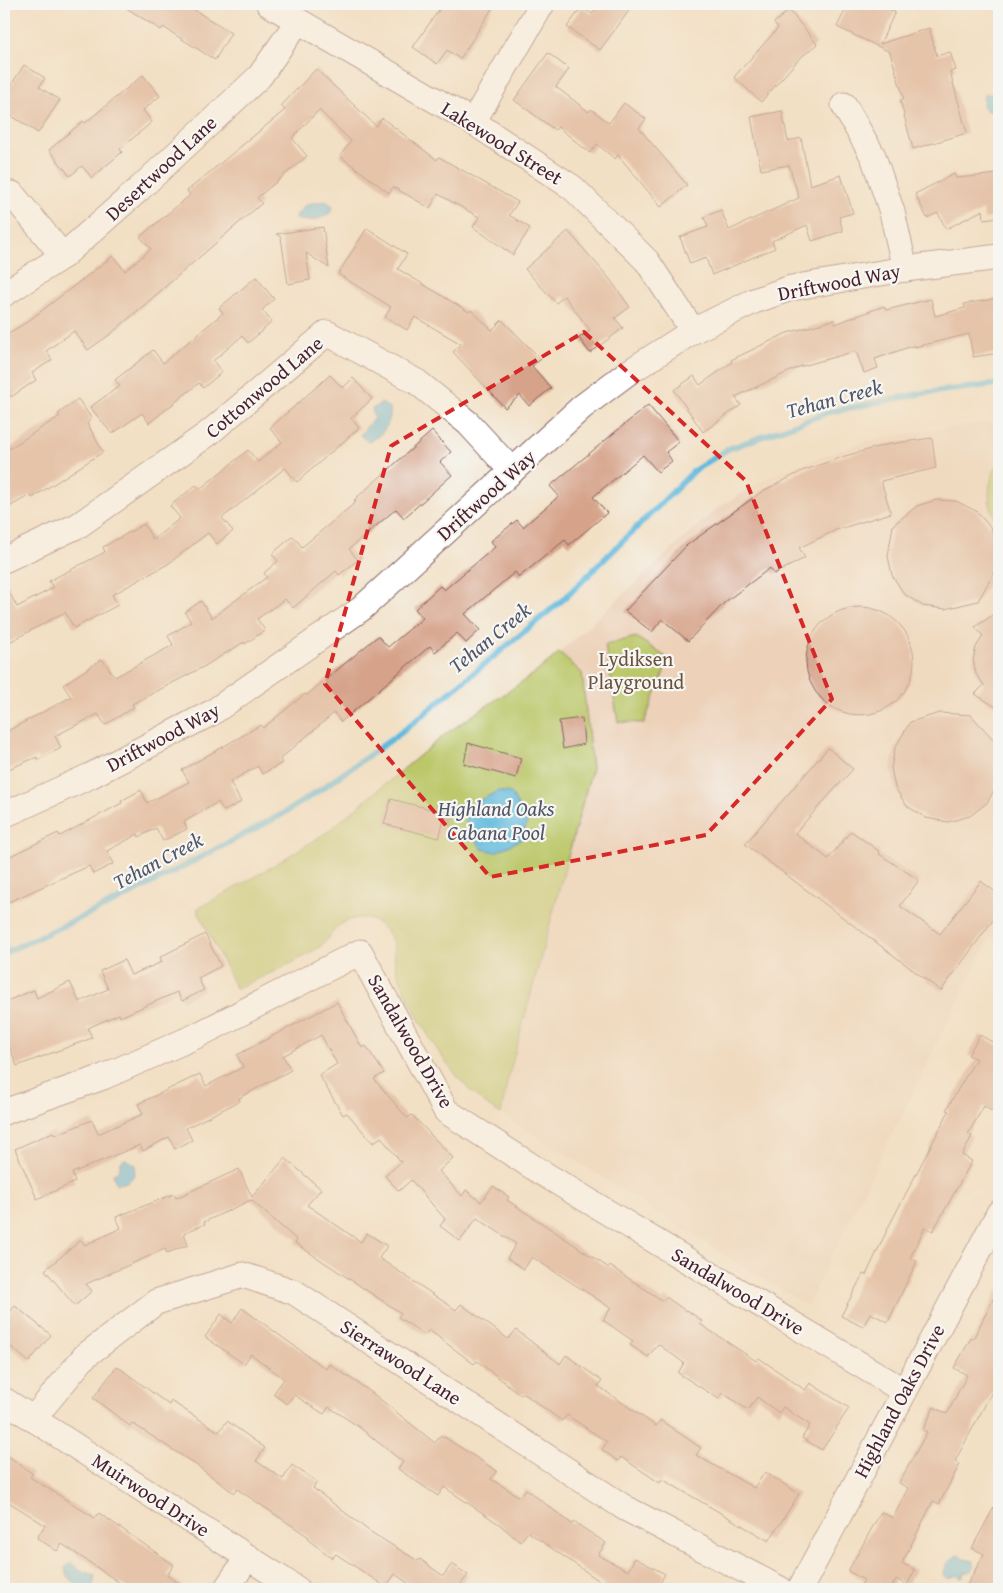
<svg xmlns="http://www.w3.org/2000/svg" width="1003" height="1593" font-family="'Gentium Book Plus',serif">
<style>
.built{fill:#edd2b9}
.green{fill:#bbc769;stroke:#82734a}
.water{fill:#60b9dd;stroke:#556c84}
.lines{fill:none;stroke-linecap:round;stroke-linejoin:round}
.stream{stroke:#60b9dd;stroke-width:6}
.building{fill:#d6a289}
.minor-casing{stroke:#856361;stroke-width:27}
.minor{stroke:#fff;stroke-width:25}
.marked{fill:none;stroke:#d62828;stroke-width:4;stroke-dasharray:10 6;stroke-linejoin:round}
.labels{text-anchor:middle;stroke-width:4.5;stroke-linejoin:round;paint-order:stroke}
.street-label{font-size:20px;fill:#4a1f2b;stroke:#f6f6f2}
.park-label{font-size:20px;fill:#6c513e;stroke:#f6f6f2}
.water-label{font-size:21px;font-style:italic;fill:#525569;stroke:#f6f6f2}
</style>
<rect width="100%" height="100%" fill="#f6f6f2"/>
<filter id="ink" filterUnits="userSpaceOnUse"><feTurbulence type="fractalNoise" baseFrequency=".02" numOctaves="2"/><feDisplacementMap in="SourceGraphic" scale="10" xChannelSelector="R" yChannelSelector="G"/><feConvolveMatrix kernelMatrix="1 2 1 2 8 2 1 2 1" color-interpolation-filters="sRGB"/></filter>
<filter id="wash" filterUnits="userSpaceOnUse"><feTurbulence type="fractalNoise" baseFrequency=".0096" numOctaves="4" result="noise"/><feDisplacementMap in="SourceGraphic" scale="20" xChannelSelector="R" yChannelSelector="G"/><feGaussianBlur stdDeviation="1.12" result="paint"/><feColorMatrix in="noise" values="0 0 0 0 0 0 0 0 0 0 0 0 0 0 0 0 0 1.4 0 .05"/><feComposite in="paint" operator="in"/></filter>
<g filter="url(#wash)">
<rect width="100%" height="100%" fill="#f2e0c5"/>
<polygon class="built" points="999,422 999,941 990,937 807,1306 501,1114 582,673 559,653 716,509 775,473 869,440 966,425"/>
<g class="green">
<path d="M999 463V523C985 506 987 480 999 463Z"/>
<polygon points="636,637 669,659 644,723 618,722 605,645"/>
<path d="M559 653 582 673 592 768 507 1082 501 1114C455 1090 415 1019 397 971 393 961 396 947 391 938 385 927 373 917 360 918 332 921 335 936 318 948 294 964 263 976 236 989L197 909 263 872 327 832 447 733 535 673Z"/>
</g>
<g class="water">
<polygon points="984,94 995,94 999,99 999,120 992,112 987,111 983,105"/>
<path d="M326 201 333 206 332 211C322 220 309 223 296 219L297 214 306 204Z"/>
<path d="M381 403 390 408C392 424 382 436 368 442L360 435 374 418 372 409Z"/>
<polygon points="498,791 511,793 527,822 522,839 496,852 482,849 465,821 471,805"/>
<path d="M125 1159 135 1164C137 1177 129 1184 116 1184L113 1174 118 1172 121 1162Z"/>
<path d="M959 1555 964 1559 974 1561V1567L971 1571 964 1573 963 1577 960 1578 958 1575 947 1579 944 1575C945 1565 949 1559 959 1555Z"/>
<path d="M71 1563 79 1570 95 1575 94 1583 90 1587C77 1589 67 1580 65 1567Z"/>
</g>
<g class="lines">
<polyline class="stream" points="4,953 119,900 281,815 320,790 402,732 565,598 695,470 728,449 829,412 924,393 999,384"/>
</g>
<g id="blocks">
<g class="building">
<polygon points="120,4 185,4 231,33 215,60 163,27 161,30"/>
<polygon points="443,4 495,4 460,59 447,50 437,64 413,47"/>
<polygon points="599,4 634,4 600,50 567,27 582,7 592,14"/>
<polygon points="848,4 878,4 895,12 880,44 929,28 937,56 950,52 956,70 950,72 967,133 913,149 900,100 904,99 890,52 837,27"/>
<polygon points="789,10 817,44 798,60 761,102 734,77 778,28 774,23"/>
<polygon points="548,53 569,69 556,87 589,112 591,109 609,123 624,103 646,119 639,128 687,185 661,207 618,155 615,159 597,144 590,153 558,127 555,130 514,100"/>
<polygon points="24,65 45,78 39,87 60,100 38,133 4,111 4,96"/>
<polygon points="316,69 376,126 382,118 437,160 439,157 518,202 509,215 530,228 513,255 473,227 479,217 438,194 430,208 393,187 389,193 340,156 351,141 319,110 292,138 307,156 257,198 262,203 112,333 88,350 74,331 46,351 52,360 32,373 36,380 11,397 4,385 4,336 27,322 113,256 125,271 151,249 140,237 190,195 187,191 285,110 281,106"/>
<polygon points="143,75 160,96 143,110 152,122 120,149 122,152 92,178 82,166 70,176 49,150 83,121 85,123"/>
<polygon points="782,111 788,141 801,138 810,185 841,175 853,213 839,217 843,231 812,241 807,225 772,241 775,248 712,275 706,258 690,264 680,237 708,227 704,217 721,210 729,230 799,198 789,165 761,170 751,117"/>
<polygon points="954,174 956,178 999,174 999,217 984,219 983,210 946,229 938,213 927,218 915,194"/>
<polygon points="323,227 329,268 306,253 310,280 288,284 281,237 276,234"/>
<polygon points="367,228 407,254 398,269 469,312 471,310 492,330 502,320 541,359 532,366 551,388 529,406 520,395 505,408 453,352 461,344 415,317 407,330 385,317 391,307 338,274"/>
<polygon points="568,231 609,278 630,307 615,318 623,328 590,353 579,338 590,330 564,296 556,303 525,269"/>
<polygon points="256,277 274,299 262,310 272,322 248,343 242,336 213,361 222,372 203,388 199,383 149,423 142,413 112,434 90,407 120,386 115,380 153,350 163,363 223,313 219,308"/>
<polygon points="999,298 999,353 973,357 969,334 915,347 915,345 875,359 878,368 864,373 856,351 799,367 735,397 741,405 703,432 674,390 694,376 700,385 732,362 731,360 787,333 834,320 835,324 884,306 886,310 931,299 935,316 965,308 964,304"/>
<polygon points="330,375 343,388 353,378 372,399 351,418 359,428 297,482 285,468 222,518 233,531 217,544 208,533 168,564 112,595 118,605 74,628 65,612 4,645 4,582 17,607 53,588 49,581 105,552 103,547 144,524 153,540 180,518 170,506 196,485 200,489 248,450 258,462 282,442 270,428"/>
<polygon points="78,399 92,419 87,423 103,452 32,498 30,495 4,510 4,452 60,416 58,414"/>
<polygon points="648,405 679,442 666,452 672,461 658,472 643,455 593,497 607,513 569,545 565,540 519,577 515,572 465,614 480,630 466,643 457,633 435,652 430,646 341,722 334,713 280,759 282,763 262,774 258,766 230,782 241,802 224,811 218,802 184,822 187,829 163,841 156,828 139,837 138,834 107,851 113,864 93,874 89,866 4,904 4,859 58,833 60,836 122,803 121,801 141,790 147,803 189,782 182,770 261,725 263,728 305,694 307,695 378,636 388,647 423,618 415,609 440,586 444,590 495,547 491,541 517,520 523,527 559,496 550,486"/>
<polygon points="432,431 451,452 440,462 452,475 404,518 396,509 349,549 358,560 339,575 336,571 293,608 285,599 257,619 265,630 245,644 244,642 205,666 132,704 134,707 105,725 98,714 55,736 61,748 38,760 37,757 4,771 4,733 71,697 63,685 102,659 115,677 173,645 168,636 191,622 185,612 201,601 212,618 267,577 264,573 278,561 272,554 293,536 302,547 356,502 354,500"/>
<polygon points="932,438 936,468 881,481 891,513 836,530 799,548 805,558 774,574 770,568 725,602 688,641 662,619 652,632 625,611 687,545 760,493 802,471 845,456 889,444"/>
<polygon points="936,500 956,501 976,511 991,528 997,549 995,571 978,601 945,609 923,606 904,594 892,575 888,556 893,525 917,506"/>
<circle cx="860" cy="661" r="54"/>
<polygon points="999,611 999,709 975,694 984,685 976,674 973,660 976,647 983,636 975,627"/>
<polygon points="940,713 971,715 994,740 999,758 998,783 987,803 970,816 948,822 926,818 907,806 895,788 891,768 895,748 910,722"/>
<polygon points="582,718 584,744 563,749 559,721"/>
<polygon points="468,743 521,758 516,778 464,764"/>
<polygon points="828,748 853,769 795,833 828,859 851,831 880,852 879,854 919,880 900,906 940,934 981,881 999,895 999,912 941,991 745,844"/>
<polygon points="391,799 446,813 439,838 384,824"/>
<polygon points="205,934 221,966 198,978 204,990 182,1001 177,992 120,1017 119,1014 88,1028 92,1038 17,1066 4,1033 4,1002 34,990 37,998 70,982 79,1002 108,989 100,971 124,960 131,975 162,962 160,957"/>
<polygon points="337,1002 362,1048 366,1046 384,1073 374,1079 407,1118 412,1115 453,1158 439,1171 462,1196 466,1190 481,1202 493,1186 509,1197 507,1200 609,1268 610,1266 663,1301 666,1297 686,1311 687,1310 702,1321 700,1324 756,1361 759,1358 805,1390 810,1383 849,1408 822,1450 802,1438 810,1425 783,1407 779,1413 757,1397 748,1410 723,1393 719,1399 678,1373 684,1363 658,1344 648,1357 630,1345 633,1341 603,1320 611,1308 532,1257 524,1269 507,1258 516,1244 477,1218 460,1241 440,1226 445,1219 411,1180 399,1191 385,1176 401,1162 381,1137 373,1143 347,1113 343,1115 319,1075 337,1064 321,1035 283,1056 291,1070 239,1098 240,1101 186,1128 192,1140 175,1149 169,1137 143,1151 140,1145 72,1173 75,1182 37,1199 15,1149 53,1132 55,1135 92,1120 98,1134 143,1114 138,1104 200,1074 206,1086 243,1067 237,1055"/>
<polygon points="980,1035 999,1046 999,1102 993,1112 984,1106 968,1134 972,1136 962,1155 972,1161 933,1231 925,1227 910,1258 917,1261 888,1322 870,1313 863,1327 841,1316 863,1274 866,1275 890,1224 949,1111 946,1110 976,1059 968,1055"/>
<polygon points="285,1158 321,1189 307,1205 361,1242 367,1233 387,1246 379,1258 456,1310 461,1304 508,1339 516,1330 560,1364 566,1355 602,1381 598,1386 656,1426 660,1420 701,1448 696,1455 754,1488 765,1472 799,1494 769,1541 662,1479 660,1483 621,1457 618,1461 602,1450 607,1442 567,1415 562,1421 523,1393 521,1395 477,1361 474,1364 429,1330 425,1335 398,1317 401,1313 295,1243 297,1240 251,1200 204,1222 205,1224 184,1233 188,1245 167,1253 165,1249 86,1284 92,1291 75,1306 45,1270 81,1240 85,1245 121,1228 116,1217 174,1194 176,1198 239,1169 252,1197"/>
<polygon points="999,1288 999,1379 955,1461 960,1464 939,1504 933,1501 902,1563 915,1570 907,1585 896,1579 891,1589 859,1589 864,1580 848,1571 881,1512 893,1518 908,1488 899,1483 927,1432 923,1430 934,1407 947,1414 967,1375 954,1368 971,1338 973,1339"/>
<polygon points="15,1306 51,1335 29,1362 4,1341 4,1319"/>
<polygon points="242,1308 326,1369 329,1364 371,1392 435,1443 441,1435 497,1471 491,1479 520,1497 526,1489 572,1524 574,1522 606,1543 598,1555 628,1571 635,1558 665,1574 657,1589 602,1589 604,1584 528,1532 520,1542 499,1524 444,1487 438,1496 398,1469 403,1462 359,1427 329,1407 324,1414 294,1395 287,1404 273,1394 284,1379 251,1354 244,1364 205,1337 221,1314 232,1323"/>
<polygon points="117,1366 169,1405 171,1401 219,1432 227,1421 265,1448 256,1461 283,1479 292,1465 317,1482 313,1488 369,1531 418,1561 420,1559 443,1576 452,1564 468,1575 458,1588 460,1589 416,1589 395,1574 386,1587 336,1554 332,1558 307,1539 309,1537 237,1489 234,1493 196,1465 132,1423 130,1426 93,1398"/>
<polygon points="4,1453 33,1474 30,1477 95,1518 99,1513 174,1565 167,1575 187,1589 129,1589 62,1544 57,1551 37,1538 45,1525 4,1499"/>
<polygon points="999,1498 999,1589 965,1589 984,1554 972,1548"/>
</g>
</g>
</g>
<g filter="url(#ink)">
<use href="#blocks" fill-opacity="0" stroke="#856361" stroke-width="1"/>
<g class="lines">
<defs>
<g id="minor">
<polyline points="269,4 473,122 573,188 647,261 693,331"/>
<polyline points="844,105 873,156 892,212 905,269"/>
<polyline points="473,122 542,4"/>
<polyline points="12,194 63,256"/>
<polyline points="4,294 63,256 137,191 260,76 298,21"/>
<polyline points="4,560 79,525 209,433 327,333 417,382 468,423 512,471"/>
<polyline points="4,815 90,776 213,712 361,609 582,407 626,374 693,331 754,301 791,288 905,269 999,257"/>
<polyline points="4,1112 103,1077 196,1036 360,952 446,1111 539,1171 904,1391"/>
<polyline points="4,1400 297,1589"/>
<polyline points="33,1419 85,1356 156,1302 243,1275 294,1292 625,1508 780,1589"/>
<polyline points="226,1589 248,1557"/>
<polyline points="800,1589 999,1213"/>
</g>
</defs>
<use href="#minor" class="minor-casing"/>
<use href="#minor" class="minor"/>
</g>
</g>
<path d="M0 0H1003V1593H0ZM584 332 746 481 832 699 706 835 490 877 325 684 391 446Z" fill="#f2e0c5" fill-opacity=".55" fill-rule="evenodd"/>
<path class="marked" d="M584 332 746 481 832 699 706 835 490 877 325 684 391 446Z"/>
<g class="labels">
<g class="street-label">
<text transform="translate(502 143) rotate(32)" y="7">Lakewood Street</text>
<text transform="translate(161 168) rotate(-43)" y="7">Desertwood Lane</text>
<text transform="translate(839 282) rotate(-11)" y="7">Driftwood Way</text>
<text transform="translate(264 387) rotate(-40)" y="7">Cottonwood Lane</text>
<text transform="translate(486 495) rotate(-42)" y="7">Driftwood Way</text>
<text transform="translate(163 737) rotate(-28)" y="7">Driftwood Way</text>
<text transform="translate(411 1041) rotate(60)" y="7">Sandalwood Drive</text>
<text transform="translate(738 1291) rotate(31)" y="7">Sandalwood Drive</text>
<text transform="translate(401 1362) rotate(33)" y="7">Sierrawood Lane</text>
<text transform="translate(899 1401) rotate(-62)" y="7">Highland Oaks Drive</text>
<text transform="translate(151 1495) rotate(33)" y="7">Muirwood Drive</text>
</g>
<g class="park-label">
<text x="636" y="666">Lydiksen<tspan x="636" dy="23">Playground</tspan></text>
</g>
<g class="water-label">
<text transform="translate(834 399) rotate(-15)" y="7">Tehan Creek</text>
<text transform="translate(490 638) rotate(-39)" y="7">Tehan Creek</text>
<text x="496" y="816">Highland Oaks<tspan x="496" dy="24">Cabana Pool</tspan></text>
<text transform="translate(158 861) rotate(-28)" y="7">Tehan Creek</text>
</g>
</g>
<rect width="1003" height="1593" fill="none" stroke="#f6f6f2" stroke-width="20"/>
</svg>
